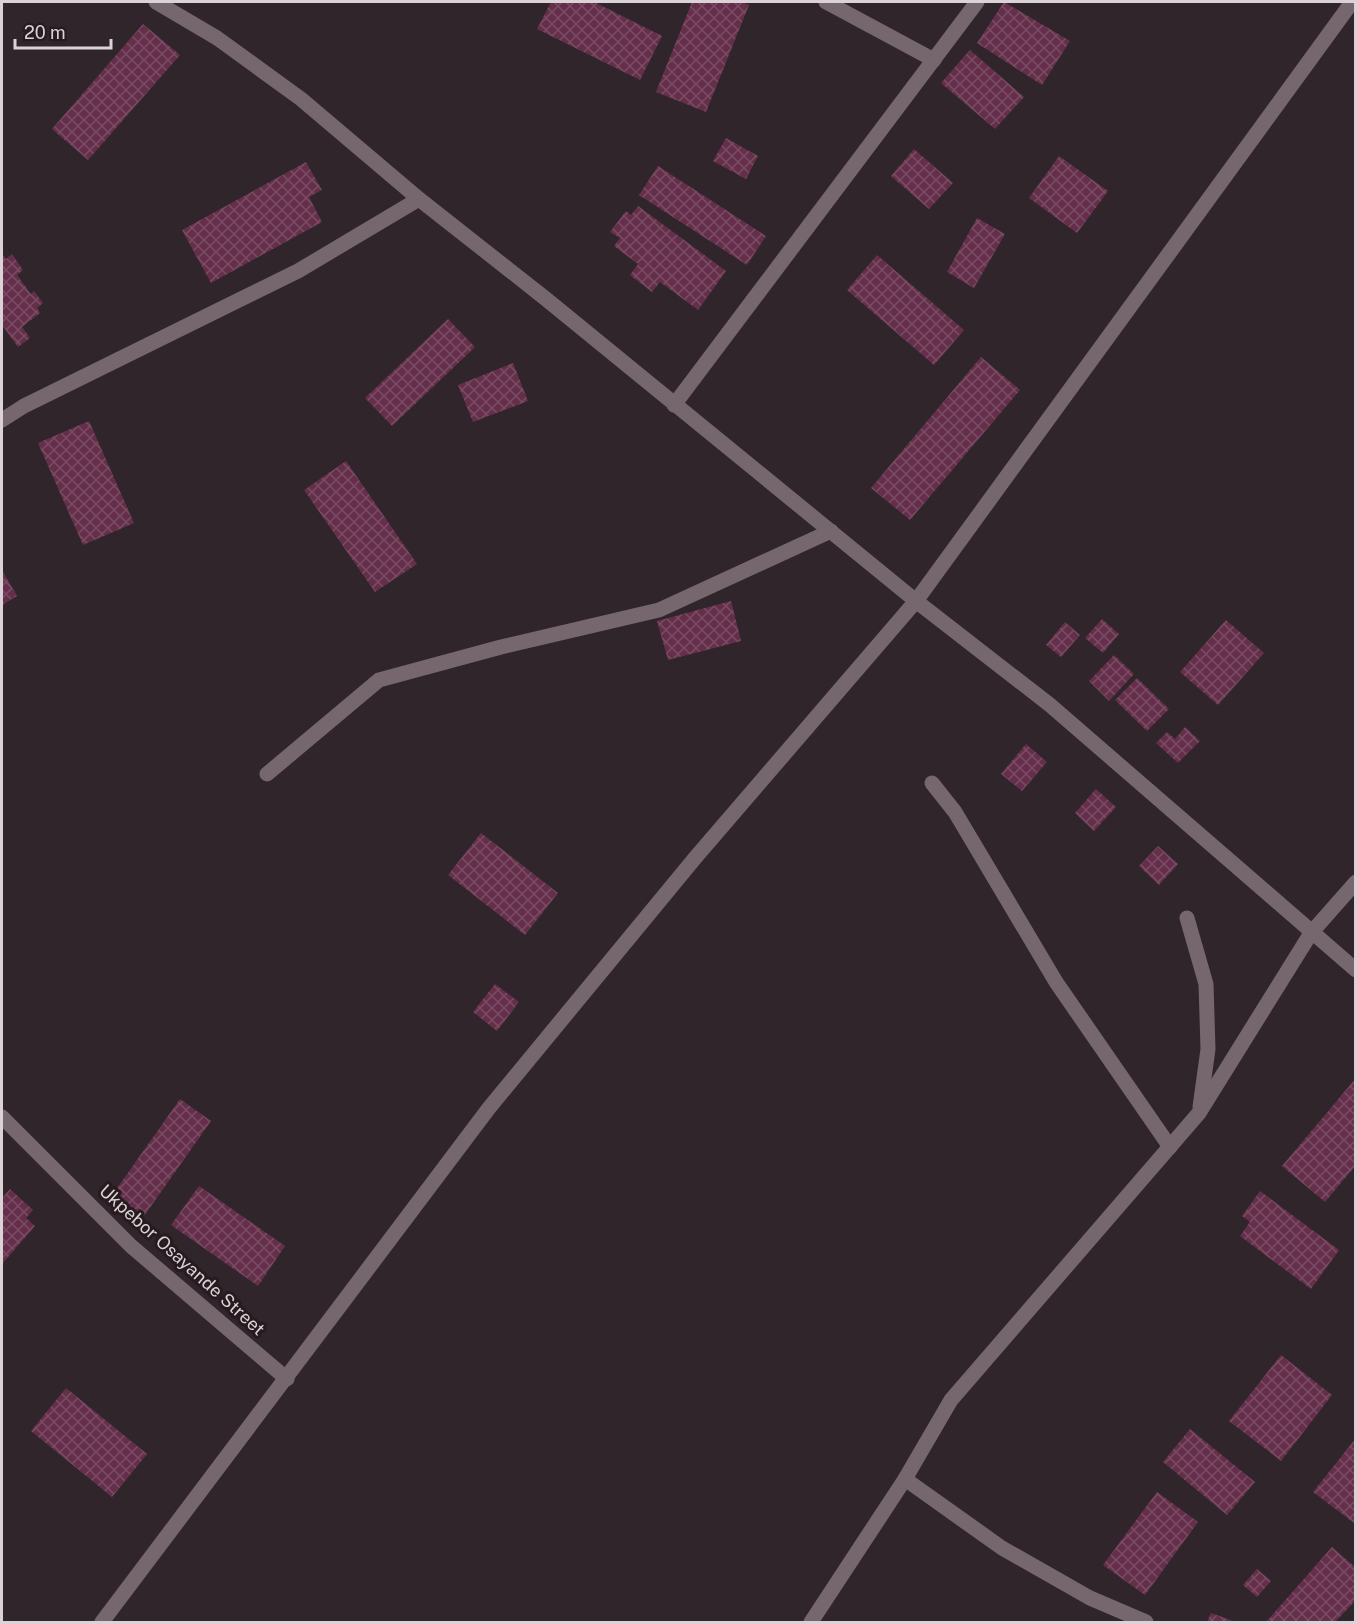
<svg xmlns="http://www.w3.org/2000/svg" width="1357" height="1624" font-family="'Public Sans',sans-serif">
<style>
.building{fill:url(#building-cross-hatch)}
.lines{fill:none;stroke-linecap:round;stroke-linejoin:round}
.minor{stroke:#75676d;stroke-width:15}
.labels{text-anchor:middle;stroke-width:6;stroke-linejoin:round;paint-order:stroke}
.street-label{font-size:18px;fill:#dad2d6;stroke:#271b20}
</style>
<defs>
<pattern id="building-cross-hatch" width="8" height="8" patternUnits="userSpaceOnUse" patternTransform="scale(1.5)"><rect width="8" height="8" fill="#652f4b"/><path d="M0 0l8 8M0 8l8-8" fill="none" stroke="#7a4c64"/></pattern>
</defs>
<rect width="100%" height="100%" fill="#30252a"/>
<g class="building">
<polygon points="551,2 594,2 662,36 640,80 537,29"/>
<polygon points="692,2 742,2 749,5 706,112 656,92"/>
<polygon points="1004,2 1070,41 1042,85 977,43"/>
<polygon points="143,24 180,55 88,160 52,129"/>
<polygon points="970,50 1024,97 995,129 941,83"/>
<polygon points="726,138 758,156 746,179 713,161"/>
<polygon points="914,149 953,183 929,209 891,176"/>
<polygon points="1059,156 1108,191 1077,233 1029,198"/>
<polygon points="306,162 322,190 309,197 322,222 211,283 182,230"/>
<polygon points="658,166 766,236 747,265 639,195"/>
<polygon points="638,206 726,271 698,310 660,282 652,292 630,275 638,264 614,246 620,238 610,232 626,211 631,215"/>
<polygon points="977,218 1005,234 974,288 947,272"/>
<polygon points="2,254 6,259 12,254 23,270 17,275 31,294 34,291 43,303 37,308 40,313 22,327 30,338 18,347 2,325"/>
<polygon points="877,255 964,330 934,365 847,290"/>
<polygon points="448,319 475,347 392,426 365,398"/>
<polygon points="981,357 1020,390 910,520 871,488"/>
<polygon points="513,363 528,401 473,422 458,385"/>
<polygon points="89,421 134,523 83,545 38,443"/>
<polygon points="346,461 417,564 375,592 304,490"/>
<polygon points="2,570 17,596 2,605"/>
<polygon points="731,601 741,641 668,660 657,621"/>
<polygon points="1102,619 1119,634 1103,653 1085,638"/>
<polygon points="1226,620 1264,653 1218,705 1180,672"/>
<polygon points="1065,622 1080,635 1061,657 1046,645"/>
<polygon points="1114,655 1134,674 1109,701 1089,681"/>
<polygon points="1137,678 1169,709 1147,731 1115,700"/>
<polygon points="1185,727 1200,741 1178,763 1156,743 1167,732 1175,739"/>
<polygon points="1026,744 1047,762 1022,791 1001,774"/>
<polygon points="1096,789 1116,807 1094,831 1075,813"/>
<polygon points="481,833 558,893 525,935 448,875"/>
<polygon points="1158,846 1178,864 1159,885 1139,866"/>
<polygon points="495,984 519,1002 497,1031 473,1012"/>
<polygon points="1356,1078 1356,1165 1325,1202 1282,1166"/>
<polygon points="180,1099 211,1121 144,1216 113,1194"/>
<polygon points="199,1186 285,1246 258,1286 171,1225"/>
<polygon points="10,1189 33,1210 26,1218 35,1226 2,1264 2,1196 3,1197"/>
<polygon points="1260,1191 1339,1250 1311,1289 1240,1236 1250,1222 1242,1216"/>
<polygon points="1281,1355 1332,1395 1281,1461 1229,1421"/>
<polygon points="66,1388 147,1454 112,1497 31,1431"/>
<polygon points="1190,1429 1255,1482 1227,1515 1163,1462"/>
<polygon points="1356,1438 1356,1521 1354,1523 1313,1492"/>
<polygon points="1157,1492 1198,1522 1145,1595 1103,1565"/>
<polygon points="1332,1547 1356,1568 1356,1600 1335,1622 1266,1622"/>
<polygon points="1257,1569 1271,1581 1257,1597 1243,1585"/>
<polygon points="1211,1613 1236,1622 1207,1622"/>
</g>
<g class="lines">
<g class="minor">
<polyline points="156,2 217,38 301,99 419,199 546,299 916,601 1050,705 1356,970"/>
<polyline points="826,2 934,60"/>
<polyline points="674,405 977,2"/>
<polyline points="2,420 24,406 298,271 419,199"/>
<polyline points="267,774 379,680 501,647 659,610 831,531"/>
<polyline points="932,783 955,812 1056,982 1170,1147"/>
<polyline points="1187,918 1206,984 1208,1049 1200,1107"/>
<polyline points="2,1117 131,1246 287,1379"/>
<polyline points="102,1622 489,1108 695,858 916,601 1352,2"/>
<polyline points="811,1622 905,1479"/>
<polyline points="1146,1622 1090,1598 1002,1548 905,1479 951,1400 1199,1113 1311,933 1356,882"/>
</g>
</g>
<g class="labels">
<g class="street-label">
<text transform="translate(182 1260) rotate(42)" y="6">Ukpebor Osayande Street</text>
</g>
</g>
<rect width="1357" height="1624" fill="none" stroke="#dad2d6" stroke-width="6"/>
<path d="M15 39v9h96v-9" fill="none" stroke="#dad2d6" stroke-width="3"/>
<text x="24" y="39" font-size="18" fill="#dad2d6" stroke="#271b20" stroke-width="4.5" paint-order="stroke">20 m</text>
</svg>
